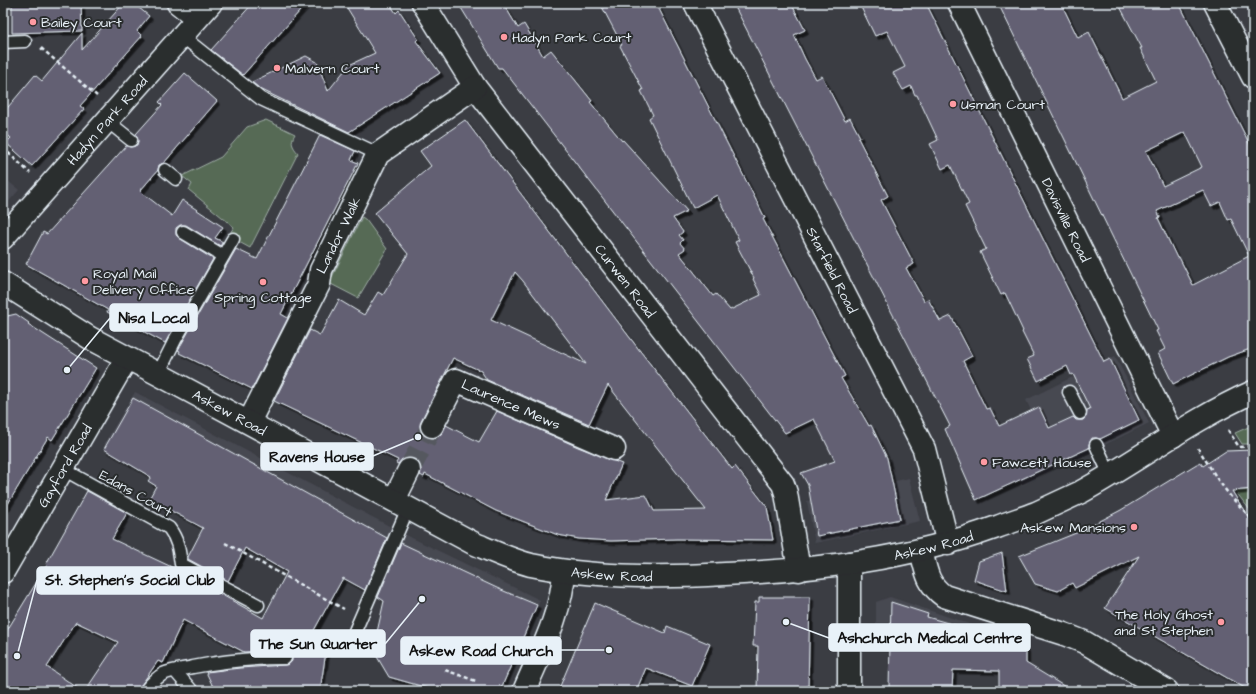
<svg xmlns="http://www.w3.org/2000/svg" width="1256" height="694" font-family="'Architects Daughter',sans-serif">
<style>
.built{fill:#474851}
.green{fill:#566a55;stroke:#9faea6}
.building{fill:#646173;stroke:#e8f1f8;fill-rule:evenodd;filter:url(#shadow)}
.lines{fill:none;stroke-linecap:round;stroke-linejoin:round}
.minor-tunnel{stroke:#55585e;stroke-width:22;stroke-dasharray:22 11;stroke-linecap:butt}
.service-casing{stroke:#e8f1f8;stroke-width:15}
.minor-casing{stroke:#e8f1f8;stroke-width:25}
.secondary-casing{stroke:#e8f1f8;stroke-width:25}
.path{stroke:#e8f1f8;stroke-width:2.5;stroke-dasharray:4 3;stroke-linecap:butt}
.service{stroke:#2a2d2e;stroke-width:12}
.minor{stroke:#2a2d2e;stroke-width:22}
.secondary{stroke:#2a2d2e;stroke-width:22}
.poi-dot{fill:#ff9aa2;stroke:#2a2d2e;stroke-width:1.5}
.labels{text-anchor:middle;stroke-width:4;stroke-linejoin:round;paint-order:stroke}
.poi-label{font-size:14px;fill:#e8f1f8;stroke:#2a2d2e;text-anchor:start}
.street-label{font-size:14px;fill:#e8f1f8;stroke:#2a2d2e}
.leader{fill:none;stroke:#e8f1f8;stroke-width:1.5}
.callout-dot{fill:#e8f1f8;stroke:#2a2d2e;stroke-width:1.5}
.callout{fill:#e8f1f8;stroke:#e8f1f8;stroke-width:1.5}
.callout-label{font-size:15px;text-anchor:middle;font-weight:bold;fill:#111}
</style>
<defs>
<filter id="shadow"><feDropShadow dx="3.5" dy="3.5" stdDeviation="0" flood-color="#0009"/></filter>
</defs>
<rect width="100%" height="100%" fill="#3b3d43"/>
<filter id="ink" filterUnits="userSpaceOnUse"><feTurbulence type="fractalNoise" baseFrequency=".025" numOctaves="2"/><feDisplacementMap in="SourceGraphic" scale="8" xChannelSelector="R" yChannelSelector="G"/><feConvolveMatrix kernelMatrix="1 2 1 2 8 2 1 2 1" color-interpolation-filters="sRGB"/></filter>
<g filter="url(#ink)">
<g class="built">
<polygon points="3,177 19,190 3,208"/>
<polygon points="1115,356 1149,423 1021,486 996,433 1034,417 1026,400"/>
<polygon points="135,392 412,538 540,600 525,640 465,614 366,577 360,587 104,444"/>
<polygon points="909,478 920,521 815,543 807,501"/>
<polygon points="890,597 975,626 975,647 876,643 876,602"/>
</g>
<g class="green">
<path d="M266 120 295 134C290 142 292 146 298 153L250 248 228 236 234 227 189 190 192 184 182 176 221 157 247 127Z"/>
<polygon points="362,217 366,220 387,249 358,298 329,283"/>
<polygon points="1253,425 1253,444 1242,444 1235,433"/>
<polygon points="1253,489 1253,514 1236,492"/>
</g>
<g class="building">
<polygon points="12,3 81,3 82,31 12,33"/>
<polygon points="124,3 133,3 149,16 137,31 142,36 80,106 84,109 32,166 6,143 11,138 3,131 3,113 35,75 42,81 82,33 82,50"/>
<polygon points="253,3 307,3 243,75 211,50"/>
<polygon points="344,3 389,3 396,13 399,10 418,39 416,41 440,73 349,132 260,89 252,82 306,56 317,62 328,91 349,65 375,53"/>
<polygon points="458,3 503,3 518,28 524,24 543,56 551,50 572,76 592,101 590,102 622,141 623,140 687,211 673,218 683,232 679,235 683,240 680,243 685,249 679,253 713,296 716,294 730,310 761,295 753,279 754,278 735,242 739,240 717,195 693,208 649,118 653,115 641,91 643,90 620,46 622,45 600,3 656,3 765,218 763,219 845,376 841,378 869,426 871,425 887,458 900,519 817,536 808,485 801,473 835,461 814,419 785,433 502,68 498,68"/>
<polygon points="733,3 791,3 805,30 794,35 805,59 816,79 822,76 845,121 850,118 860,137 858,138 888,196 881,200 914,264 906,268 924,301 928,299 940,321 951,316 972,356 963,361 986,409 990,408 999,426 1039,407 1049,428 1073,417 1076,420 1083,420 1086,417 1087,410 1090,409 1073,374 1071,375 1067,366 1038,381 1027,359 1034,356 1022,332 1023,331 1005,293 1001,295 980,252 986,249 965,206 969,204 950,165 942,169 930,144 938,140 917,95 915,95 911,86 903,90 893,73 905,67 887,31 875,36 859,3 926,3 1104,362 1110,359 1139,420 1100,439 1096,438 1092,438 1089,444 1089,448 976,500 945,429 950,426"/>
<path d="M998 3H1061L1078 38 1089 32 1122 98 1156 81 1140 48H1142L1118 3H1179L1253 151V348L1228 357 1173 384 1158 353 1165 349 1156 331 1158 330ZM1185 132 1202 167 1163 186 1146 151ZM1203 190 1211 206 1220 202 1228 220 1231 219 1249 256 1193 285 1179 257 1177 258 1158 218 1160 217 1157 211Z"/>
<polygon points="185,73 217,101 164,163 159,165 158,170 140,191 172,216 182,200 223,227 215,238 223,242 220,246 186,225 180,225 176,228 176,235 179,238 213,259 165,343 107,312 108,310 26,264 43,232 47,234 126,146 130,147 137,145 138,141 136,134 162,105 159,102"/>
<path d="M465 120 637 347 732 469 735 466 767 507 773 540 677 539 611 541 579 539 558 535 496 511 425 474 424 477 420 475 421 470 420 463 414 459 409 458 402 459 398 464 396 463 398 460 274 401 310 330 320 335 339 300 364 315 378 292 383 295 408 254 375 213 431 166 420 151ZM515 272 523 281 586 364 491 320ZM453 358 481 371 487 380 589 424 608 385 706 510 654 511 646 495 606 500 622 464 578 447 497 411 479 442 446 425 443 432 438 437 432 438 426 437 422 433 420 427 421 421Z"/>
<polygon points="320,135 355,151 351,160 358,163 281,314 288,318 252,389 179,353 180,351 178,350 236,249 257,259"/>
<polygon points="16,314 29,323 28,324 96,368 52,440 48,437 3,512 3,317"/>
<polygon points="133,398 387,538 365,590 343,578 307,643 327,645 320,691 215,691 206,672 240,668 285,665 289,664 292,661 292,655 289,652 285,650 244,652 183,620 163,663 158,661 137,691 85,691 118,642 76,622 47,667 82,691 3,691 3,637 47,565 46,564 87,491 127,513 112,539 176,569 263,618 287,572 245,548 228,581 188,559 188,557 203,528 149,499 156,486 148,481 151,477 104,449"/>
<polygon points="1253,450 1253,489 1232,491 1253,525 1253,691 1250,691 1105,608 1139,556 1075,588 1072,583 1058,591 1035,584 1019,556 1081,531 1121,510 1200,462 1203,466 1226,451"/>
<polygon points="401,543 499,589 537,605 500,691 438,691 389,677 373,650 384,601 378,597"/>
<polygon points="1002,553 1007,591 974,580 979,561"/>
<polygon points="759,597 810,597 808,691 757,691 758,646 753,646 755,602 759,602"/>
<polygon points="891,602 928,614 927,617 976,631 976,630 1001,639 1000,648 1026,649 1026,663 1072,691 999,691 999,671 953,670 952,691 916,691 917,688 889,687"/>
<polygon points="595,603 665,633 667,626 710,644 692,686 646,668 636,691 558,691"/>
</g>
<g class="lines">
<polyline class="minor-tunnel" points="409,470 432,426"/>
<defs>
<g id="service">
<polyline points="182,36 261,99 378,154"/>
<polyline points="3,42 25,41"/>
<polyline points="106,120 131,140"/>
<polyline points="165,170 176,179"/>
<polyline points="183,232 223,256"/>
<polyline points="158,374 175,340 233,239"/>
<polyline points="1069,392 1080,413"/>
<polyline points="1096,445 1110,475"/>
<path d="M63 469 169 528C178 540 179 550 181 564L258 605"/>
<polyline points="355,631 408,508"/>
<polyline points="175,671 192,691"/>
<path d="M145 691C150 685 156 678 163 674 172 670 184 669 193 667 224 661 254 658 285 658"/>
</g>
<g id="minor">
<polyline points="178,3 197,18"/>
<path id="s1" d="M423 3 475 87 783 484 786 493 799 570"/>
<path id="s2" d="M695 3 924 449 948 544"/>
<path id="s3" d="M959 3 1173 436"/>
<polyline points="1215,3 1253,77"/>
<path id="s4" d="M3 238 211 3"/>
<path id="s5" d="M249 422 319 284 321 270 378 154 475 87"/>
<path id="s6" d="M432 426 456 380 614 449"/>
<polyline points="394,500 409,470"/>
<path d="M921 550C926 570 927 584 944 596L1064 634 1084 642 1167 691"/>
<path id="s7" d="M3 572 127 358"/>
<path d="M524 691C540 653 562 613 564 571"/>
<polyline points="849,691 849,563"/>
</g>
<g id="secondary">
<path id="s8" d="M3 283 90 338 158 374 473 543C492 551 511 560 531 565 594 578 661 578 725 574 818 570 909 559 997 527 1010 522 1023 518 1036 513 1051 506 1066 499 1081 492 1139 460 1192 419 1253 392"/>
</g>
</defs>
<use href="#service" class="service-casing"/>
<use href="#minor" class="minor-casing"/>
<use href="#secondary" class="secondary-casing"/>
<g class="path">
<polyline points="41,48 97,96"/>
<polyline points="3,148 30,173"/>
<polyline points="1228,430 1239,447 1253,446"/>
<polyline points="1198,448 1218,480 1231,497 1253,520"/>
<polyline points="225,543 344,609"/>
<polyline points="445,670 476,681"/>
</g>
<use href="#service" class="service"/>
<use href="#minor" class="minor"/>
<use href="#secondary" class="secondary"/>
</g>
</g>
<g class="poi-dot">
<circle cx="33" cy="22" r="4"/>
<circle cx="504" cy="37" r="4"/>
<circle cx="277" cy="68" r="4"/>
<circle cx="953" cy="104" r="4"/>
<circle cx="85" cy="281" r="4"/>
<circle cx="263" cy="282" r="4"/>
<circle cx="984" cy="462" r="4"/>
<circle cx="1134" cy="527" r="4"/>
<circle cx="1221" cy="622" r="4"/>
</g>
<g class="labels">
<g class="poi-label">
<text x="41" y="27">Bailey Court</text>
<text x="512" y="42">Hadyn Park Court</text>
<text x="285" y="73">Malvern Court</text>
<text x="961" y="109">Usman Court</text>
<text x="93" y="278">Royal Mail<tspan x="93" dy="16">Delivery Office</tspan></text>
<text x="263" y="302" text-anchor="middle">Spring Cottage</text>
<text x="992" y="467">Fawcett House</text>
<text x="1126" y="532" text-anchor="end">Askew Mansions</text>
<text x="1213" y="619" text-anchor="end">The Holy Ghost<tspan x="1213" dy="16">and St Stephen</tspan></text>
</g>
<g class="street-label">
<text dy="5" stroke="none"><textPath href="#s4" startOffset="157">Hadyn Park Road</textPath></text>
<text dy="5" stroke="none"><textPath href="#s3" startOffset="242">Davisville Road</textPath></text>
<text dy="5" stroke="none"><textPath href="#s5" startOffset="208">Landor Walk</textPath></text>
<text dy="5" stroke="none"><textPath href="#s2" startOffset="300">Starfield Road</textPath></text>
<text dy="5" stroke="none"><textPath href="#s1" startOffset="344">Curwen Road</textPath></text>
<text dy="5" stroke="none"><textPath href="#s6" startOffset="112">Laurence Mews</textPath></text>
<text dy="5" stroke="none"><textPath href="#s8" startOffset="261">Askew Road</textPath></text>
<text dy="5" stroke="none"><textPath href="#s7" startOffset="123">Gayford Road</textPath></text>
<text transform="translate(136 493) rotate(29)" y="5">Edans Court</text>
<text dy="5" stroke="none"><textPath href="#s8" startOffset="1005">Askew Road</textPath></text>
<text dy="5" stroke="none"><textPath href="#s8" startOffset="681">Askew Road</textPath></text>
</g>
</g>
<path class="leader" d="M67 370L110 318M418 437L373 456M17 656L37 580M786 622L829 638M422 599L385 644M609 650L561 650"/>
<g class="callout-dot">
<circle cx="67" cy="370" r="4"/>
<circle cx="418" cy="437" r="4"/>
<circle cx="17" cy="656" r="4"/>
<circle cx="786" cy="622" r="4"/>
<circle cx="422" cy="599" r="4"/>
<circle cx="609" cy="650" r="4"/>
</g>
<g class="callout">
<rect x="110" y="304" width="87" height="27" rx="4"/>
<rect x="261" y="443" width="112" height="27" rx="4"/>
<rect x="37" y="567" width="186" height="27" rx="4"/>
<rect x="829" y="624" width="201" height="27" rx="4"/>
<rect x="251" y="630" width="134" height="27" rx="4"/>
<rect x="401" y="637" width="160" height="27" rx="4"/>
</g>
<g class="callout-label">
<text x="154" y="323">Nisa Local</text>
<text x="317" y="462">Ravens House</text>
<text x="130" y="585">St. Stephen's Social Club</text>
<text x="930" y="643">Ashchurch Medical Centre</text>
<text x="318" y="649">The Sun Quarter</text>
<text x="481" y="656">Askew Road Church</text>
</g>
<rect width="1256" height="694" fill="none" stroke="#2a2d2e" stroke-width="16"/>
<rect x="8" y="8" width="1240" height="678" fill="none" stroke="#e8f1f8" stroke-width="1.5" filter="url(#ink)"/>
</svg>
